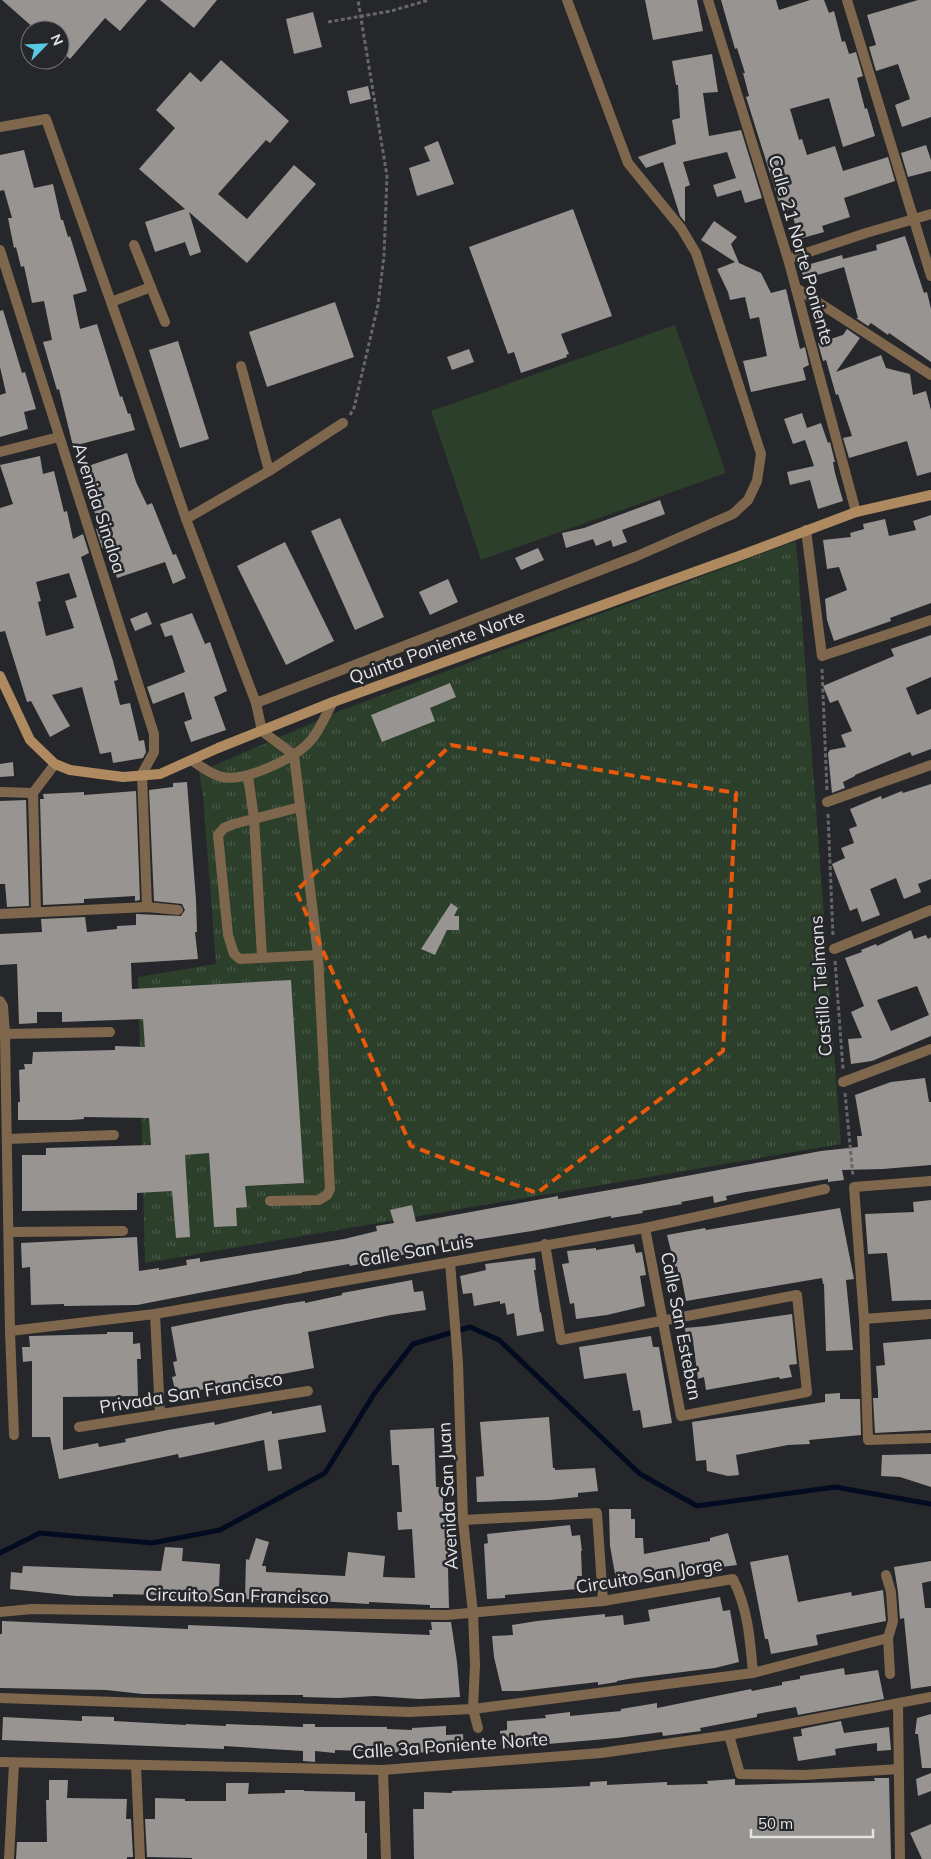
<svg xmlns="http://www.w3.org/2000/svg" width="931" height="1859" font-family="Mulish,sans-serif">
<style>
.grass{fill:url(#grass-tufts)}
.garden{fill:#2b3f2a}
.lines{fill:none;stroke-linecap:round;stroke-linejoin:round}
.stream{stroke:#030b20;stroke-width:5}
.building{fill:#979491;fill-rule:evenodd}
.path{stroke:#66676a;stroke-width:3;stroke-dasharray:4 2.5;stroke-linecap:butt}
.lane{stroke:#7e674d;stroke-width:10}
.street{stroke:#7e674d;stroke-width:10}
.secondary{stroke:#af8a60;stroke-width:10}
.marked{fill:none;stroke:#e8590c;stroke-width:4;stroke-dasharray:10 6;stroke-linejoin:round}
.labels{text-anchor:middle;stroke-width:5;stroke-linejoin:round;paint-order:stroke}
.street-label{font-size:18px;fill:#e3e4e6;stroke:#26272a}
</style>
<defs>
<pattern id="grass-tufts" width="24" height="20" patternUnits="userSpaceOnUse" patternTransform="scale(1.25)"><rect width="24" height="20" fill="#2b3f2a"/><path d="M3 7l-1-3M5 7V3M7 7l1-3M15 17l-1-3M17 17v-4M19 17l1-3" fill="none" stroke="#4a5b49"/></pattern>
</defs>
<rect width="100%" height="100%" fill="#26272a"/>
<polygon class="grass" points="796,541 841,1144 145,1263 138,977 216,964 203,796 199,772 342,710"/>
<polygon class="garden" points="675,325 726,473 481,560 431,411"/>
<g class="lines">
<polyline class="stream" points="0,1553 40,1533 152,1543 220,1530 325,1473 374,1394 413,1344 470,1327 499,1340 640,1474 697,1506 835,1487 931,1504"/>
</g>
<g class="building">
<polygon points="2,0 147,0 120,31 105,18 70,59 60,50 60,30 36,30"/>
<polygon points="160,0 217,0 194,28"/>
<polygon points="645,0 697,0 703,31 653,40"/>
<polygon points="721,0 776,0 779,10 810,0 824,0 829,13 834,11 842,42 845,41 849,54 856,52 863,76 857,78 865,109 867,108 875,136 843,147 829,98 790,109 799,140 802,139 807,155 835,146 843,171 888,157 895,181 844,198 850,217 822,226 824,232 799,239 791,209 782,212 746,97 749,96 743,73 745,73 737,48 735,49"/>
<polygon points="918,0 931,0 931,117 902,127 895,105 910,99 898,64 876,71 869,47 876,45 867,15"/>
<polygon points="313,12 322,47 294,54 286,19"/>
<polygon points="712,54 718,92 703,93 709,136 741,130 762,198 745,203 741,190 717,197 713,185 736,178 727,152 683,162 690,185 685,187 685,222 680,216 663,162 646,168 638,157 676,144 672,120 680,118 678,85 676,85 672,61"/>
<polygon points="221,60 289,121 270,143 266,140 218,194 247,219 294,165 316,184 247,263 189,212 201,252 190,256 185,242 155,252 145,222 185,209 139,169 175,128 156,110 190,72 201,82"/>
<polygon points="368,86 371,99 350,104 347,91"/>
<polygon points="438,141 454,184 417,196 409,168 430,161 424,147"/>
<polygon points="926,145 931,160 931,171 908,177 901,153"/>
<polygon points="24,150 34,188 53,184 61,220 63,220 68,237 70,236 87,291 73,295 80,329 97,324 120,397 122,396 128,414 130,413 135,430 73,446 59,389 57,390 43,342 52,340 44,301 32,303 24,266 21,267 16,247 14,248 8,218 12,218 4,190 0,191 0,155"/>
<polygon points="573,209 612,316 561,334 569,354 566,355 567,357 521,373 514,352 508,354 469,247"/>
<polygon points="714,221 737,237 731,244 739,263 761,273 771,293 786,289 800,349 805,347 809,365 803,368 806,380 751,392 743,361 767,356 759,317 750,319 745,297 730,300 728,292 717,269 735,262 701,240"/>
<polygon points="905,236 924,293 927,292 931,309 931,362 889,333 888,335 871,323 868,326 856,318 858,318 844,267 804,279 800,267 842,255 843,259 877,250 876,245"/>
<polygon points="335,302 354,357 267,387 249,332"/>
<polygon points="3,310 22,373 25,372 36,409 24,412 28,429 0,437 0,395 6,393 0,367 0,311"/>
<polygon points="847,329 860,338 836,372 881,355 886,368 910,374 913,395 926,391 931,410 931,472 917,476 907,441 849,458 843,438 852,436 838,394 836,395 826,360 823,361 818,343 843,335"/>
<polygon points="178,341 209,439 180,448 149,350"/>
<polygon points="469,349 474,362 452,370 447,357"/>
<polygon points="802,413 807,428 821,423 828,443 830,442 835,462 833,462 835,473 843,501 818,509 810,480 790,485 787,472 814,466 805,440 793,444 784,419"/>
<polygon points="127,453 136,482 147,505 152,503 173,555 176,554 186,578 173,584 165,562 117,578 106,546 102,548 96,529 100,527 87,492 90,491 82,468"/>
<path d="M40 456 43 474 54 471 64 512 67 511 73 539 83 534 89 553 81 557 113 661 118 680 114 681 120 705 130 703 139 741 144 740 146 752 143 758 113 763 111 752 100 754 82 687 52 695 70 726 50 737 31 701 27 702 5 631 0 632V508L13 504 0 465ZM69 573 77 597 65 601 74 628 46 636 38 602 41 601 36 582Z"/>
<polygon points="660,500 665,514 622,530 627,542 613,547 611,540 596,546 593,539 566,548 562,533 584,528"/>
<polygon points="931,515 931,603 890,618 891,621 834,641 827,620 825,599 847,590 839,567 827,569 823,540 851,537 850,533 864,529 863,524 885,519 889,536 916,530 913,521"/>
<polygon points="340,518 384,617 355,630 311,531"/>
<polygon points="285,542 334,641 286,665 237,566"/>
<polygon points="538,548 544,560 521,570 515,558"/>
<polygon points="448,579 458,602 430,615 419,592"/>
<polygon points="147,612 152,624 135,631 130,619"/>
<polygon points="192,613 205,644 210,642 227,691 214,697 226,730 191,742 184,722 192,719 184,692 153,704 147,687 185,672 172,635 165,637 160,624"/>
<polygon points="931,635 931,677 906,688 917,715 931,709 931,749 912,756 910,752 855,775 855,776 843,782 845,788 832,793 828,753 830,750 846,747 841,735 852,731 838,700 830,703 823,686 894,656 891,649"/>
<polygon points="450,683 456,697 430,708 435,721 382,742 371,715"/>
<polygon points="13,762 14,776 0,777 0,764"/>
<polygon points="187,782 196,900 197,932 195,932 198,959 131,963 132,989 291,980 304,1183 245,1186 247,1207 236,1208 237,1226 214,1227 209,1153 185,1155 190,1237 176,1238 172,1191 137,1193 137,1210 22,1211 22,1155 46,1155 46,1148 151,1145 149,1118 84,1117 84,1119 71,1120 18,1120 18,1102 20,1102 19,1070 25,1069 24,1064 32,1064 33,1052 115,1050 115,1046 145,1047 143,1019 62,1022 62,1012 37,1012 37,1023 19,1024 17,964 0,965 0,934 42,932 41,919 85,917 87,932 117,929 117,926 136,925 136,914 181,916 185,910 182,904 154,901 149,790 173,787 173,783"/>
<polygon points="931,784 931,879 918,884 921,892 904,899 896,878 870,889 880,915 862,922 857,908 850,911 832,864 845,858 841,848 854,843 849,829 857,826 850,809 881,796 882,799 902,791 903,793"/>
<polygon points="136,791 140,900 135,901 135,896 84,899 84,903 43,905 40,799 44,799 43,794 84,792 84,795"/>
<polygon points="26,800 29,906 7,907 5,884 0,884 0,801"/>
<polygon points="451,903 458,908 454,916 459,916 459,930 447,930 435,955 421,949"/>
<path d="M911 930 914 939 926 935 928 939 931 937V1036L872 1061 851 1064 848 1039 862 1038 851 1012 864 1006 845 958 862 952 861 950 876 944 877 946ZM917 986 929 1015 891 1031 877 1000Z"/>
<polygon points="925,1078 929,1102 931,1102 931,1165 883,1169 842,1170 844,1180 828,1182 828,1179 746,1192 726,1196 727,1200 714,1203 713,1196 681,1202 682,1204 642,1211 643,1213 611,1218 611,1216 532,1231 441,1245 394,1257 350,1266 349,1264 302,1272 302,1273 137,1305 64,1306 64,1304 31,1305 30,1267 22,1268 21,1243 137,1237 139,1271 159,1268 159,1270 187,1265 186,1260 200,1258 200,1262 344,1239 377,1231 376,1226 394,1223 390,1210 412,1205 416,1222 558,1196 558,1199 638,1185 821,1151 858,1147 857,1136 862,1136 855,1095 891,1082"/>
<polygon points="931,1200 931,1300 892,1301 887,1253 868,1254 865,1214 914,1212 913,1202"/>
<polygon points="840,1208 854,1279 846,1280 853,1350 826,1351 824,1284 823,1284 822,1278 686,1301 682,1280 680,1281 677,1266 675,1267 667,1235 705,1228 706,1230"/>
<polygon points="634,1244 636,1253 642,1252 646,1275 640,1276 645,1306 607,1315 576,1319 574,1303 570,1304 562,1264 569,1263 567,1251 596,1248 596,1250"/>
<polygon points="535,1258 536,1270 534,1270 540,1313 541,1312 544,1331 517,1336 514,1313 507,1315 505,1303 500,1304 500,1301 474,1306 472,1293 463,1294 460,1276 486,1270 485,1264"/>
<polygon points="412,1280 414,1292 423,1291 426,1310 391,1315 308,1332 314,1368 200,1390 181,1393 180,1389 175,1390 172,1377 176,1376 173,1362 177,1361 171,1327 285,1304 305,1301 305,1303 342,1295 342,1293"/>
<polygon points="792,1314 797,1364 789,1365 792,1377 780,1379 779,1377 706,1390 704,1377 698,1379 693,1341 687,1342 685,1328 707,1326"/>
<polygon points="107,1332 133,1332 133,1344 140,1343 141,1359 137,1359 138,1396 63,1397 63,1450 98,1443 99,1447 126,1442 125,1439 168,1430 214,1422 215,1425 272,1411 272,1414 321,1405 326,1432 278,1440 282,1469 268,1471 264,1440 179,1458 178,1454 59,1479 50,1437 32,1437 32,1361 23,1362 22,1347 30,1347 29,1336 107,1334"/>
<polygon points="651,1336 653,1347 659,1347 672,1423 643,1428 640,1410 633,1411 626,1373 584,1379 579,1347"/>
<polygon points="931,1339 931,1430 875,1433 873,1398 878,1398 878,1392 876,1366 885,1365 883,1343"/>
<polygon points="840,1393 840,1399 860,1399 861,1435 809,1440 810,1444 788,1445 736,1455 739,1475 728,1476 707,1471 706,1460 696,1461 692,1422 825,1402 825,1394"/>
<polygon points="549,1417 553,1468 555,1468 555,1470 595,1468 598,1491 578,1493 578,1497 550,1500 477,1502 476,1477 484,1476 480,1422"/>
<polygon points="434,1428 436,1487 442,1487 445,1529 447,1529 449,1608 430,1608 430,1605 369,1602 369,1604 318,1601 318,1604 245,1599 246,1559 249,1560 256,1538 269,1542 262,1566 266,1566 266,1572 345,1576 348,1552 385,1556 383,1577 415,1578 412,1529 398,1530 397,1512 402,1512 399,1465 392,1465 390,1430"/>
<polygon points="931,1454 931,1487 900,1477 881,1476 882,1455"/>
<polygon points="609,1509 631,1509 631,1519 635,1519 635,1538 643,1538 644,1554 710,1541 710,1538 728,1533 737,1565 714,1568 715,1570 679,1578 617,1585 610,1546"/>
<polygon points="570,1525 572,1536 580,1535 582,1551 581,1551 582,1576 577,1576 578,1589 505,1595 505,1598 487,1599 484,1544 488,1543 487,1534"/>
<polygon points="165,1547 183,1548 182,1561 220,1564 219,1588 223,1588 222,1602 160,1599 160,1595 113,1594 113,1597 76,1596 10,1589 11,1572 22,1573 23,1566 161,1571"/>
<polygon points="788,1555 798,1602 851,1592 852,1596 883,1590 886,1621 816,1635 818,1645 771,1654 768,1639 765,1639 750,1562"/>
<polygon points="931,1561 931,1581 922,1583 925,1608 931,1608 931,1686 911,1689 904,1618 900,1619 898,1592 894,1567"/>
<polygon points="720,1597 723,1611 730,1610 739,1662 715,1668 634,1678 617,1681 617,1682 598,1685 598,1682 520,1691 502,1691 494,1657 492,1636 513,1635 512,1625 537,1621 605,1614 605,1617 623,1615 624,1625 650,1621 648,1610"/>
<polygon points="2,1621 188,1629 188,1625 430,1635 429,1630 432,1630 431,1622 451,1622 457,1662 460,1697 419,1699 374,1696 339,1698 303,1697 303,1695 143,1694 106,1690 0,1688 0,1634 2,1634"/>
<polygon points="844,1668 845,1675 878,1670 884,1699 798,1715 796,1707 757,1714 757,1717 700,1728 701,1731 663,1736 662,1732 617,1738 501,1748 500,1731 507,1730 507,1721 546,1718 545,1715 570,1712 570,1716 621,1711 621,1709 657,1703 657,1708 751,1689 752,1691 782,1685 782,1682 800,1679 800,1676"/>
<polygon points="931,1714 931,1768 922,1768 918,1734 915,1734 917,1718"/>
<polygon points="82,1716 114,1717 114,1721 186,1725 186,1724 226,1726 226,1724 303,1727 303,1724 315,1724 315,1727 387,1727 387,1729 412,1730 412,1728 446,1726 446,1735 463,1734 464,1750 414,1753 335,1750 335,1753 315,1751 315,1762 303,1761 303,1751 224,1746 224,1749 2,1740 3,1717 82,1721"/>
<polygon points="841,1721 844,1733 889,1727 891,1750 877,1751 877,1743 854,1746 835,1749 836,1755 798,1761 793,1737 802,1736 801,1729"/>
<polygon points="931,1773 931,1791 918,1796 916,1779"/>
<polygon points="874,1778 889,1778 891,1859 414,1859 413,1809 424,1809 424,1792 452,1793 452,1791 548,1788 590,1786 590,1782 607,1781 607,1785 667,1782 667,1785 708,1784 707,1781 735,1779 735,1785 875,1781"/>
<polygon points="49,1780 68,1780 67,1798 127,1799 126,1819 131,1819 133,1857 127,1857 127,1859 16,1859 17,1842 47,1842 46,1800 49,1800"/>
<polygon points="226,1783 249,1783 248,1794 285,1793 285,1790 304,1790 304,1791 355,1792 355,1801 365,1801 365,1833 367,1833 367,1859 192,1859 192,1858 147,1857 145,1819 155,1819 155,1798 185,1799 185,1801 226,1801"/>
<polygon points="931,1824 931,1859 922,1859 910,1833"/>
</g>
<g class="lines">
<g class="path">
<polyline points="328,22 391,11 429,0"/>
<polyline points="350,415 354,408 378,305 384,256 387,176 358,0"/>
<polyline points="822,669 827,790"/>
<polyline points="828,814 833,937"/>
<polyline points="835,961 843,1069"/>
<polyline points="845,1093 853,1176"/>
</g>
<g class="lane">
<polyline points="134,245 165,322"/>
<polyline points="111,302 151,287"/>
<polyline points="241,366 269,471"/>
<polyline points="186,519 269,471 343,423"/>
<polyline points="256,703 637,556 733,514 748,500 757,481 761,454 696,253 681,228 628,163 567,0"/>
<polyline points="262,731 294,755 318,955 330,1189 327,1195 319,1200 270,1201"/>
<path d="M191 760C201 766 210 774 222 777 245 782 297 758 312 739 320 729 326 714 333 702"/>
<polyline points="248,776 254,818 262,957"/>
<polyline points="300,807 234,824 224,828 218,835 228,935 234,954 240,959 318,955"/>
</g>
<g class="street">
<polyline points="708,0 788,259 856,512"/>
<polyline points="847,0 931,276"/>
<polyline points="0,127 46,119 133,364 186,519 256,703 262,731"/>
<polyline points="0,250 154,734 154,752 142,774 147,907"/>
<polyline points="788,259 866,233 931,214"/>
<polyline points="796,288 931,375"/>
<polyline points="0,452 59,437"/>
<polyline points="806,530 822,656 931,620"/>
<polyline points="0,792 33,793"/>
<polyline points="827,802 931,765"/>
<polyline points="36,912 33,793 55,764"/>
<polyline points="0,914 147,907 178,910"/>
<polyline points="834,949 931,910"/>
<polyline points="0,1001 3,1006 5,1034 10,1331 14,1435"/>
<polyline points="5,1034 110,1032"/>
<polyline points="843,1082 931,1049"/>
<polyline points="7,1139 114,1135"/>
<polyline points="931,1181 854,1187 864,1319 868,1440 931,1438"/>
<polyline points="9,1232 123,1231"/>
<polyline points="545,1244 561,1340 797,1295 807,1392 681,1416 645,1228"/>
<polyline points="450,1262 458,1363 463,1520 473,1613 475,1665 473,1709 478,1728"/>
<polyline points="155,1314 160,1414"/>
<polyline points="864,1319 931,1314"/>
<polyline points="10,1331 155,1314 645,1228 825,1189"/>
<polyline points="79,1427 308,1391"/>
<polyline points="463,1520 597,1513 603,1601"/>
<polyline points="886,1575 891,1592 893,1621 888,1638 890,1674"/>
<path d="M0 1612 32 1609 447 1615 603 1601 733 1579C748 1609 750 1639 753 1673"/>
<polyline points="0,1698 409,1712 473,1709 753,1673 888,1638"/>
<polyline points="898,1704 900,1859"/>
<polyline points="729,1735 740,1774 804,1775 899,1769"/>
<polyline points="0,1762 383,1770 601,1753 729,1735 931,1697"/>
<polyline points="136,1765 140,1859"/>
<polyline points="383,1770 386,1859"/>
<polyline points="9,1859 14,1763"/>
</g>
<polyline class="secondary" points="0,676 30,740 55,764 70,770 123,777 160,774 218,748 333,702 739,556 856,512 931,495"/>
</g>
<path class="marked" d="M451 745 736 793 723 1051 537 1193 411 1146 296 891Z"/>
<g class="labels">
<g class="street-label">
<text transform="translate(801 250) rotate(74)" y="6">Calle 21 Norte Poniente</text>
<text transform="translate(99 508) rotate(72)" y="6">Avenida Sinaloa</text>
<text transform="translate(437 647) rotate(-20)" y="6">Quinta Poniente Norte</text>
<text transform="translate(821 986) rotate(-94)" y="6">Castillo Tielmans</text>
<text transform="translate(416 1251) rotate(-10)" y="6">Calle San Luis</text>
<text transform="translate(681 1326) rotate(79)" y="6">Calle San Esteban</text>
<text transform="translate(191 1393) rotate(-9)" y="6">Privada San Francisco</text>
<text transform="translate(448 1496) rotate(-93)" y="6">Avenida San Juan</text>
<text transform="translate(649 1576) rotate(-9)" y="6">Circuito San Jorge</text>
<text transform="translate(237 1596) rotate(1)" y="6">Circuito San Francisco</text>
<text transform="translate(450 1746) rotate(-4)" y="6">Calle 3a Poniente Norte</text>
</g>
</g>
<g transform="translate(45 45) rotate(66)"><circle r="24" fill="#26272a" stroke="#727375"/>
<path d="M0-4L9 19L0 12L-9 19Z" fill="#58c9e4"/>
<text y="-8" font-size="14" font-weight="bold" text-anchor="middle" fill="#e3e4e6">N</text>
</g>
<path d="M751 1829v8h122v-8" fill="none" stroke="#e3e4e6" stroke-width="2.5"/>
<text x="758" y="1829" font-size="15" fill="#e3e4e6" stroke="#26272a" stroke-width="4" paint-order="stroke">50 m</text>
</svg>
